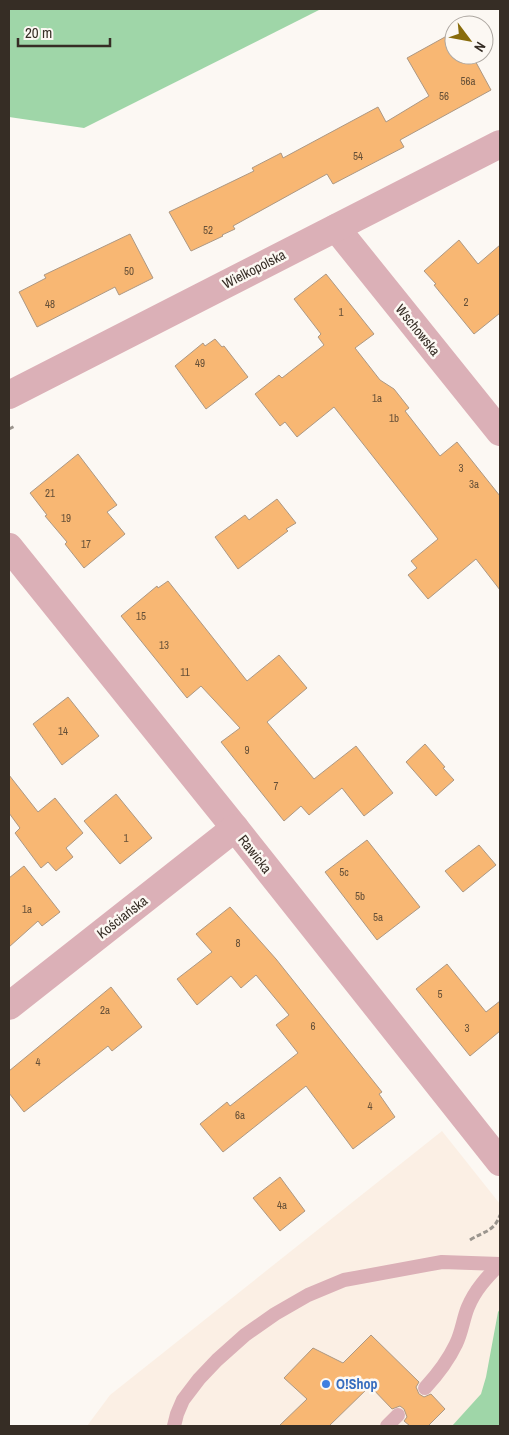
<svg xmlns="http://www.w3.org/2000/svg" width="509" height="1435" font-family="'Archivo Narrow',sans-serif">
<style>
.built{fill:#fbefe4}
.green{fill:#9fd6a8}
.building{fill:#f8b773;stroke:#ad9883}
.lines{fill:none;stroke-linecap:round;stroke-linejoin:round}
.path{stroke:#9b958e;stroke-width:3;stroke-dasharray:5 2.5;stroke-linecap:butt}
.lane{stroke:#dbb0b7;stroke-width:14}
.street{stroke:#dbb0b7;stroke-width:28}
.shop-dot{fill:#3f7fe0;stroke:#fcf8f3;stroke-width:2}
.labels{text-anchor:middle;stroke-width:5;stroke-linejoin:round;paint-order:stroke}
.number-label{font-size:11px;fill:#665038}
.street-label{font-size:14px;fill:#362d25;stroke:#fcf8f3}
.shop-label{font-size:14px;font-weight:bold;fill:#366cbe;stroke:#fcf8f3;text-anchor:start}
</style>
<rect width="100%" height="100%" fill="#fcf8f3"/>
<polygon class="built" points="442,1131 500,1204 500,1426 87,1426 110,1395"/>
<g class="green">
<polygon points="9,9 321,9 84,128 9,117"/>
<polygon points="500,1309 500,1426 452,1426 481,1394 486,1377 498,1312"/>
</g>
<g class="building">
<polygon points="454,32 454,55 472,55 491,90 400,140 404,147 333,184 327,174 233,226 235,229 222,235 223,236 191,251 169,212 254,171 252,168 281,153 283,158 378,107 386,122 429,96 407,58"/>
<polygon points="130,234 153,278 119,295 115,287 37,327 19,292 46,278 44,275"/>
<polygon points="459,240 478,264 500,245 500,313 474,334 434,285 436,284 424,271"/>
<polygon points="326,274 374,334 355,348 380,380 394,389 409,408 405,411 440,456 457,442 500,496 500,590 476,559 428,599 408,575 417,568 411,561 438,539 334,407 297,437 285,422 280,426 255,394 279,375 282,378 324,345 318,337 321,334 294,299"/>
<polygon points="215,339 222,347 224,346 248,377 206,409 175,366 203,343 205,346"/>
<polygon points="78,454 117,505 107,512 125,534 84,568 65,544 67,542 45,516 47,515 30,493"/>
<polygon points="277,499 296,523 286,529 288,531 238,569 215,537 245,515 249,520"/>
<polygon points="168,581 247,681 279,655 307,688 267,722 314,779 356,746 393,793 364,816 342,788 309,815 301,806 284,821 221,742 240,728 201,686 187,698 121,616 157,586 158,588"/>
<polygon points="68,697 99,736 62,765 33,724"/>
<polygon points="425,744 445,767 443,768 454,780 436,796 406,762"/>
<polygon points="9,775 38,812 55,798 83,833 66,848 73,857 56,871 48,862 41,868 15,833 20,828 9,813"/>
<polygon points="116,794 152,838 120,864 84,821"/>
<polygon points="367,840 420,907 377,940 325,872"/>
<polygon points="479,845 496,865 463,892 445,871"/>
<polygon points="24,866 60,912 42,926 38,921 9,947 9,878"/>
<polygon points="230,907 276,959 382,1092 379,1094 395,1117 353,1149 306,1086 223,1152 200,1124 227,1102 230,1106 298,1053 276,1025 289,1015 256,975 241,988 231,976 197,1005 177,979 212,952 196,934"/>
<polygon points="447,964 486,1012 500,1001 500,1031 470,1056 416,989"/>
<polygon points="111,987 142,1027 112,1051 108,1046 24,1112 9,1093 9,1071"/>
<polygon points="280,1177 305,1211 280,1231 253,1198"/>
<polygon points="371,1335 419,1382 416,1387 419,1394 424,1397 431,1394 445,1409 428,1426 410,1426 404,1421 407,1417 404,1409 400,1406 392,1409 370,1386 329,1426 279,1426 307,1399 284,1378 313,1348 343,1363"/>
</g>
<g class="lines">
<g class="path">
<polyline points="9,429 15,426"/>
<path d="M470 1240C484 1231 494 1232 500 1215"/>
</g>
<g class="lane">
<path d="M425 1388C437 1375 448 1361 456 1344 462 1332 463 1319 468 1307 475 1290 487 1277 500 1264"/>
<polyline points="174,1426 177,1414 183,1400 199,1379 217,1360 245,1335 275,1314 308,1295 344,1280 442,1262 500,1264"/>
<polyline points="387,1426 398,1415"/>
</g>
<g class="street">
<polyline points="336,228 500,432"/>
<polyline points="9,395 500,144"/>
<polyline points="9,547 235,828 500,1162"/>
<polyline points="9,1006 235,828"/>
</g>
</g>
<circle class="shop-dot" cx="326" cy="1384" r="5"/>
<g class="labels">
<g class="number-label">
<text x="468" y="85">56a</text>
<text x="444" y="100">56</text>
<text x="358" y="160">54</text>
<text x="208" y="234">52</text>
<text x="129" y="275">50</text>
<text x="466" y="306">2</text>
<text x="50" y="308">48</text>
<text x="341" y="316">1</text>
<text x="200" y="367">49</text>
<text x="377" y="402">1a</text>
<text x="394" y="422">1b</text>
<text x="461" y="472">3</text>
<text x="474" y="488">3a</text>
<text x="50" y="497">21</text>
<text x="66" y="522">19</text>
<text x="86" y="548">17</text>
<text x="141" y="620">15</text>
<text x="164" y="649">13</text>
<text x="185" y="676">11</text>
<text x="63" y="735">14</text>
<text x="247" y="754">9</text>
<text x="276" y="790">7</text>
<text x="126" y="842">1</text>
<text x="344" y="876">5c</text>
<text x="360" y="900">5b</text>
<text x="27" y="913">1a</text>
<text x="378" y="921">5a</text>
<text x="238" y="947">8</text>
<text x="440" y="998">5</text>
<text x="105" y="1014">2a</text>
<text x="313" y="1030">6</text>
<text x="467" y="1032">3</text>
<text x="38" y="1066">4</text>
<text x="370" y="1110">4</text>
<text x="240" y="1119">6a</text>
<text x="282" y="1209">4a</text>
</g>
<g class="street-label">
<text transform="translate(254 269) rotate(-27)" y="5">Wielkopolska</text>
<text transform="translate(418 330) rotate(51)" y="5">Wschowska</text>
<text transform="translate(255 854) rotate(52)" y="5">Rawicka</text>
<text transform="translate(122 917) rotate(-38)" y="5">Kościańska</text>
</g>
<g class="shop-label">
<text x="336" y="1389">O!Shop</text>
</g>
</g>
<rect width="509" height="1435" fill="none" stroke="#362d25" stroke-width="20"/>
<g transform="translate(469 40) rotate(122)"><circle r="24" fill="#fcf8f3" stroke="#ada7a1"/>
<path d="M0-4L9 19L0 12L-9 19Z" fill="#896c0b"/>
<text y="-8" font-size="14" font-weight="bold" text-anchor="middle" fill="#362d25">N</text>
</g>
<path d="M18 38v8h92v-8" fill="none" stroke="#362d25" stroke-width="2.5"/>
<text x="25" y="38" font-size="15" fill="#362d25" stroke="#fcf8f3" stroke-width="4" paint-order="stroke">20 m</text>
</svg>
